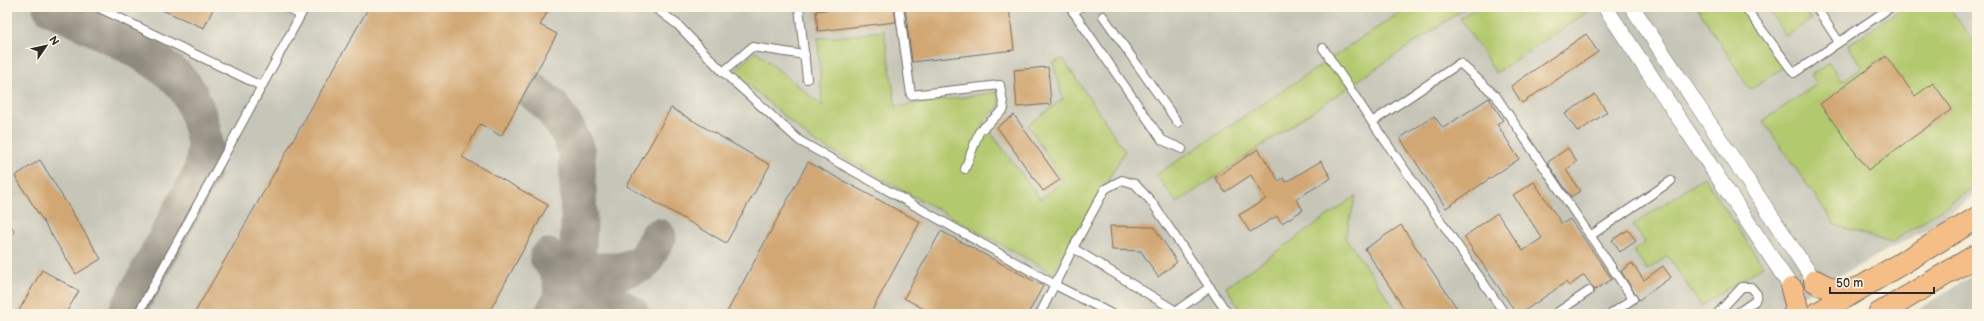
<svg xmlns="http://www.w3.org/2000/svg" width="1984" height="321" font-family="'Balsamiq Sans',sans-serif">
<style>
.industrial{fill:#c5c5b8}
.green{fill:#b3c96e;stroke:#6f7a4c}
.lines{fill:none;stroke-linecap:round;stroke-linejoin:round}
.taxiway{stroke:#8f8a7e;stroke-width:37}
.building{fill:#d1a773}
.lane-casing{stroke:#716e65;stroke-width:10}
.street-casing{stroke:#716e65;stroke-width:16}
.highway-casing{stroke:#716e65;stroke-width:24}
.lane{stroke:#fff;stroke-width:8}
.street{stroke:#fff;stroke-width:15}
.highway{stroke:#f6be87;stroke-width:22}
</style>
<rect width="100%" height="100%" fill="#fcf5e5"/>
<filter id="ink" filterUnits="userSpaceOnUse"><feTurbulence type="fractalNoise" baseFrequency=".025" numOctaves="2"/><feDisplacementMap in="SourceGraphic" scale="8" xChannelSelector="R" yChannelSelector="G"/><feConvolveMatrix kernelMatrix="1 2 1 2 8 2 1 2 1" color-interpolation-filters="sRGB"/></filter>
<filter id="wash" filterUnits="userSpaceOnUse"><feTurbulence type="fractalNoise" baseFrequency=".012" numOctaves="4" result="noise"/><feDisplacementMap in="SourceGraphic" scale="16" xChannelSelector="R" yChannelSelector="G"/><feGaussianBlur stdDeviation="0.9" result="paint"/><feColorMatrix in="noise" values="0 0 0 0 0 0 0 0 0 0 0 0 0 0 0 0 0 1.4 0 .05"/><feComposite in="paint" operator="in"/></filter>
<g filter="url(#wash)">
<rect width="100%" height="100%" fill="#f3ead0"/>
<g class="industrial">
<polygon points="7,7 1977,7 1977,193 1929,228 1768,314 7,314"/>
<polygon points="1977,273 1977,314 1910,314"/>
</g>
<g class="green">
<polygon points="1408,7 1467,7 1177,203 1156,175"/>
<polygon points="1477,7 1582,7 1586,13 1496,73 1460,18"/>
<polygon points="1697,7 1740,7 1784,67 1750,90"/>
<polygon points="1766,7 1802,7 1811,19 1786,36"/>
<polygon points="1904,7 1949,7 1977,46 1977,185 1891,243 1835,225 1763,121 1817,84 1811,75 1829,63 1842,81 1862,68 1848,45"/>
<polygon points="884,31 896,107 997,92 1000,105 983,122 1040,199 1063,181 1028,125 1063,99 1053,63 1063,59 1125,151 1053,273 810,139 734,72 756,51 822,106 818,38 846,36"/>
<polygon points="1704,177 1763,266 1701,306 1668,256 1647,270 1634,251 1645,243 1633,225"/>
<polygon points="1356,196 1345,237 1399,314 1243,314 1226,287"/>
</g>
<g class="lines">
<g class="taxiway">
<path d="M51 7C87 25 166 57 187 90 196 105 203 128 205 145 206 153 203 163 202 172L126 314"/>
<polyline points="528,87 551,106 568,131 577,153 579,221 577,271 553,314"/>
<path d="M548 257C560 273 563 279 561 299"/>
<polyline points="577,271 621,271 643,263 658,237"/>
<path d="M561 299C591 290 606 298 631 314"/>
</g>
</g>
<g id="blocks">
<g class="building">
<polygon points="155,7 214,7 204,28"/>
<polygon points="369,7 550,7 540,25 557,34 501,136 480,124 462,157 548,205 488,314 194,314"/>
<polygon points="851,7 894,7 896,22 818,31 816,11"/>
<polygon points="905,7 1009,7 1014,50 912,62"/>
<polygon points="1586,34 1598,52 1522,103 1511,86"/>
<polygon points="1886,56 1915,96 1933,83 1952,109 1868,170 1820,104"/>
<polygon points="1048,67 1051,104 1017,107 1014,70"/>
<polygon points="1595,94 1607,112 1578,132 1565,114"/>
<polygon points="1489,98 1503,120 1497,124 1519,159 1446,208 1400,138 1434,116 1443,128"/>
<polygon points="671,108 770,165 726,243 627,186"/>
<polygon points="1014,115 1060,180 1043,191 997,127"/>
<polygon points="1568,148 1577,162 1566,170 1580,191 1571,197 1548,164 1548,162"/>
<polygon points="1258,149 1279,181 1283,178 1286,182 1321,161 1331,178 1296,199 1303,210 1282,223 1277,216 1250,232 1239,215 1266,199 1251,175 1225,192 1215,178"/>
<polygon points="40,160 101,259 76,274 15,176"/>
<polygon points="808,162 920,222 870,314 726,314"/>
<polygon points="1534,182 1562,224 1570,219 1612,279 1595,290 1584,275 1569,286 1566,282 1520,314 1517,314 1464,237 1497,213 1523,251 1542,238 1513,195"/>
<polygon points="1401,225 1461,314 1408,314 1365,249"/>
<polygon points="1110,226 1154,227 1177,262 1158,277 1141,251 1112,250"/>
<polygon points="1628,230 1636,241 1620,252 1612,240"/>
<polygon points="941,231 1043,286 1028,314 933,314 904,298"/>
<polygon points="1632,263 1644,280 1663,266 1671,277 1639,300 1621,271"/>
<polygon points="42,270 79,291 65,314 17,314"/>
</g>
</g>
</g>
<g filter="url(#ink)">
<use href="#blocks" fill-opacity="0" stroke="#716e65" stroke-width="1"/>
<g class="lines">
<defs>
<g id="lane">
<polyline points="97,7 261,86"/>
<polyline points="286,7 300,15"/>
<polyline points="654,7 678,25 723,72 800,141 1059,287 1112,314"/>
<polyline points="799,7 807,79"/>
<polyline points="899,7 911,95 1000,85 1004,109 979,132 965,169"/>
<polyline points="1070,7 1162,140 1182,149"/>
<polyline points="1745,7 1794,73 1891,7"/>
<polyline points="1816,7 1839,42"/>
<polyline points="1073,12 1081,7"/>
<polyline points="1103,16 1178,123"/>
<polyline points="1323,48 1372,122"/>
<polyline points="723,72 752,47 805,55"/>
<polyline points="7,229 9,231 7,234"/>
<polyline points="1590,236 1671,181"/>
<polyline points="1073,248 1105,189 1122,180 1135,184 1151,201 1228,314"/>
<polyline points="138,314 305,7"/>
<polyline points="1040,314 1073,248 1176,311 1210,287"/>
<polyline points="1505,314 1372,122 1460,63 1496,96 1633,299 1611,314"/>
<polyline points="1555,314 1589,291"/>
<polyline points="1717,314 1742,287 1751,287 1757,294 1755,301 1736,314"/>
</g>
<g id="street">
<polyline points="1605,7 1797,296"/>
<polyline points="1632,7 1819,288"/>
</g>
<g id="highway">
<path d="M1815 281C1833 290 1838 295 1858 288"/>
<polyline points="1792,289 1797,308 1794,314"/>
<polyline points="1817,314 1977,218"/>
<polyline points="1879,314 1977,255"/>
</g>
</defs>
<use href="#lane" class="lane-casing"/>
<use href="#street" class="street-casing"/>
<use href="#highway" class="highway-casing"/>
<use href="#lane" class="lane"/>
<use href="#street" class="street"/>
<use href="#highway" class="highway"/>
</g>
</g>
<rect width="1984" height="321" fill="none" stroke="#fcf5e5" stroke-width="24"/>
<g transform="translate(46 46) rotate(56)" stroke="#fcf5e5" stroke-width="3" paint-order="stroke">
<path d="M0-3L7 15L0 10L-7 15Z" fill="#2b2b2b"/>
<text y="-6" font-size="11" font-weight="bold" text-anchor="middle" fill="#2b2b2b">N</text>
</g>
<path d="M1830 287v6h104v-6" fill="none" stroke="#2b2b2b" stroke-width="2"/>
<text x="1836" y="287" font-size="12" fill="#2b2b2b" stroke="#fcf5e5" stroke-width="3" paint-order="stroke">50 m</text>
</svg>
